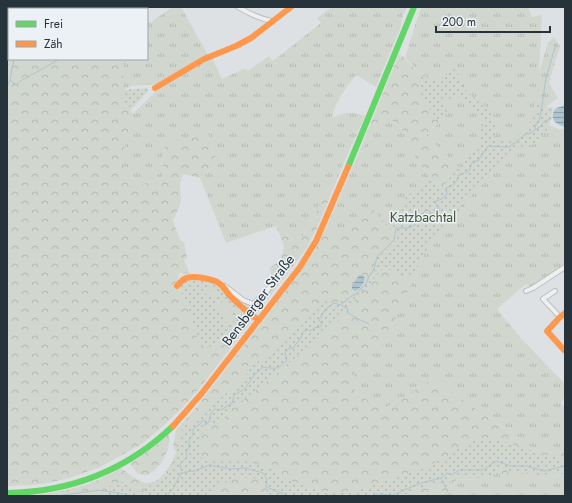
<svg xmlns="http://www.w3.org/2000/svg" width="572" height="503" font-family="Jost,sans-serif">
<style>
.grass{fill:url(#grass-tufts)}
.forest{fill:url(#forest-crowns)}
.park{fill:url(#park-dots)}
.garden{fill:#d1d7cf}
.water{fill:url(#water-rules)}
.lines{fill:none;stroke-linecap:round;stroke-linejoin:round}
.stream{stroke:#adc4ce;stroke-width:1}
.street-casing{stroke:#bcbfc2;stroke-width:6}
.street{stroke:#edeff0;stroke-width:4}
.fast{stroke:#63d668;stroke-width:6}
.slow{stroke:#ff974d;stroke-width:6}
.labels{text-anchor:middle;stroke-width:3;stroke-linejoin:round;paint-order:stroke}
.park-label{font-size:14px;fill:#425635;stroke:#ebf1f4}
.street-label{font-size:14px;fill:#27333b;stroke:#ebf1f4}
</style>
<defs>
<pattern id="grass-tufts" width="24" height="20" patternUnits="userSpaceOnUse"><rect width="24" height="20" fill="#d1d7cf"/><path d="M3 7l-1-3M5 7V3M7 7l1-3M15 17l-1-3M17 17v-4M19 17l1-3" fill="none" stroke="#b3b9b3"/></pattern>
<pattern id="forest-crowns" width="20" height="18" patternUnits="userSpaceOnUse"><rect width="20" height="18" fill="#d1d7cf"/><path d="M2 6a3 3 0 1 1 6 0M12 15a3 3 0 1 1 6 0" fill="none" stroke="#b3b9b3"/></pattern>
<pattern id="park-dots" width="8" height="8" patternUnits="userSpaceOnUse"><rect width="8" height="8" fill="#d1d7cf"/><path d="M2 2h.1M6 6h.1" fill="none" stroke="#b3b9b3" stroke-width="1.8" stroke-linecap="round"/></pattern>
<pattern id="water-rules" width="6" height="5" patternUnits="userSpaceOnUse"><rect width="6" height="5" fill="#adc4ce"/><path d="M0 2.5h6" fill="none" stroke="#8da0a8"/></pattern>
</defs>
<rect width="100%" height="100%" fill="#dee1e4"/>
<g class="grass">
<polygon points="172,7 181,7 208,55 159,84 132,86 123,90 123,59 147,59 147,20 150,23"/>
<path d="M332 7H407L403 15 401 26 376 87 356 75C346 88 335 102 332 118 346 112 350 111 365 116L346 158 302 237 296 242 276 226 226 243 200 178 222 161 212 154 213 144 162 151 163 176 139 186 120 163 133 114 161 86 212 58 222 79 243 69 249 70 269 56 273 61 321 23 317 18Z"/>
<polygon points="421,7 528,7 532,17 542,15 539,73 548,42 554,37 560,46 549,83 558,98 547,106 545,124 560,129 565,129 565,267 533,288 526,284 497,309 518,335 565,384 565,395 561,403 565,409 565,452 542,453 537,451 433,379 382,410 354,391 353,374 383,346 402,262 463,172 426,135 446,116 443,100 452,76 434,78 419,72 405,57"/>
<polygon points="384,112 405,133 408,146 432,181 387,226 337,238 326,228 356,159"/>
<polygon points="496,472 506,477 534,477 545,479 565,473 565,496 421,496 438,490 448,492 456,480 484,479"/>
</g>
<g class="forest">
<path d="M7 7H119L122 9H9V59H123V90C120 103 125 104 133 114L120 163 139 186 163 176 162 151 167 144 207 131 213 144 212 154 222 161 200 178 183 174 180 183 181 199 180 205 173 221 180 240 184 242 187 258 184 260 190 274 179 273 177 286 183 295 200 346 235 293 253 304C262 293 278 283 269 268L281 260 284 246 276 226 296 242 302 237 346 158 317 228 306 249 223 358 200 388 183 407 162 427 142 444 98 468 66 479 42 484 13 486H7Z"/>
<path d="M399 54C408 59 411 66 418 71 429 79 440 78 452 76L443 100 448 107 446 116 426 135 464 172 402 262 415 276 383 346 353 374 361 383 354 391 382 410 433 379 537 451 542 453 565 452V473L545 479 534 477H506L496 472 484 479 456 480 448 492 437 490 421 496H30C48 493 67 491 85 485 97 481 109 475 121 468 127 473 140 483 148 483 162 483 172 463 176 452L174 449 173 446 176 430 199 404 297 276 313 253 326 228 338 238 371 207 387 226 432 181 408 146 405 133 384 112 356 159Z"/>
<path d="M169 434C173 446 159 473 146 475 143 475 140 474 137 473L130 464 157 445Z"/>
</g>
<g class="park">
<path d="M455 69 463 82V87L469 94 485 106 491 113 495 125 494 140 509 142 527 129 535 111 534 98 540 100 539 104 542 108 553 107 549 127 538 141 531 146 524 148H516L514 152 470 197 465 202 454 220 431 242 411 279 384 267 368 286 359 295 335 324 259 388 237 405 224 413 227 416 214 425 211 423 200 436 202 461 205 460H243L252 462 271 469 287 479 309 488 324 491 341 492 354 491 387 481 424 468 446 457 460 448 475 441 481 440 493 439 523 447 535 453 549 455 558 459 565 461V474L556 473 539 476 531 472 524 473 509 472 501 467 496 470 494 474 484 478 459 477H453L447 486H444L436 484H432L424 488 414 490 410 494H405L403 496H271L265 486 259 481 255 478 235 477 203 496H112L101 493 107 487 123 482 126 483 136 492 142 495C145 491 148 486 153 484 157 481 162 480 166 476 174 468 181 437 183 426L194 424 216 398 222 397 236 386 243 378 254 364 266 357 272 356 283 341 299 324 307 319 313 312 320 298 327 301 330 304 333 303 340 302 348 297 357 294 364 287 367 282 369 275 373 271 375 260 377 254H383L396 241V230L393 233 388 226 399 214 407 194H416L418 187 429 177 439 190 473 152C481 149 481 144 481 137 480 131 484 125 483 121 481 112 463 102 456 95L444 102C449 110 445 116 440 122L418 95 423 90 421 87 419 72C426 79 432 81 442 82L449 71Z"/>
<polygon points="146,88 149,90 130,111 123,104 122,93 123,90"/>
<polygon points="211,279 236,301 237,317 223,341 208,347 200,346 183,295 177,286 182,280"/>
</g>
<g class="garden">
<polygon points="205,286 206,287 212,290 213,289 217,292 219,294 218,296 212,297 210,297 210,292 211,290 209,291 209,296 202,292"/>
<polygon points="225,300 235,318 226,323 216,305"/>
</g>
<g class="water">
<path d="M565 105V127C562 126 557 124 555 122 552 119 552 113 555 109 558 107 562 106 565 105Z"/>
<path d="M359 275H361L364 276C366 283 360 288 355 291L352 289V286Z"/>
</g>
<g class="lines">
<g class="stream">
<polyline points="36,9 38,7"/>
<polyline points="10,80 14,59"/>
<polyline points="7,86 10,80 16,85 22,80 60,59"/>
<polyline points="536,129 540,127 545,121 552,118"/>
<path d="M341 305 348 309 347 312C354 317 362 321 369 324"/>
<path d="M181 469 180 464 187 457 186 452 189 447V440L193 435V429L200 424 203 420H205V425L209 422 211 413 215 409 221 410 232 403 234 395 245 389 254 375 263 367C275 369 278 370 287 360L285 353 289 348H293L302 336 303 332 305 331 306 328 309 331 312 330 314 328 320 327 322 324 319 320 325 310 334 303 340 305 347 300 350 297 356 294 360 289 366 284 369 276 371 274 374 269 377 257 394 240 396 228H408L415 225 426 209 433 214 440 211 435 202 443 198 447 194 446 188C454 186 456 182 459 175L469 171 473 161H478L488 146 509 147 527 133 529 134 536 129 535 126 540 118 546 78 556 44"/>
<polyline points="180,474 186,472 194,471 210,465 230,469 246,468 263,473 267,479 266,487 289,496"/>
<polyline points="441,478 447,490"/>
<polyline points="56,496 100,490 129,495 131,496"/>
<polyline points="167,496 173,489 181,473"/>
<polyline points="373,496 377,494 393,495 418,484 441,478 447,473 452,475 459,470 483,470 496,461 511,466 527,466 544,471 565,466"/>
</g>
<defs>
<g id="street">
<path d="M238 7C248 13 261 19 272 21"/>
<polyline points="225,286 243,300 253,304 266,292 271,285"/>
<polyline points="526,291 533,288 565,267"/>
<polyline points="555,291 543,299 560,317"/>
</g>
</defs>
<use href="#street" class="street-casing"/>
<use href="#street" class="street"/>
<g class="fast">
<polyline points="348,167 414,7"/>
<path d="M7 493C71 492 127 470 173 426"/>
</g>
<g class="slow">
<polyline points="155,88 204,59 236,46 251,38 291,7"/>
<path d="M177 286C179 284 181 281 184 279 191 275 213 278 220 284 224 287 227 292 230 296 239 305 248 313 259 320"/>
<polyline points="564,350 547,331 560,317 565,313"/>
<polyline points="173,426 188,409 202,393 300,267 316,241 348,167"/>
</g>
</g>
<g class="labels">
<g class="park-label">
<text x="423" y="222">Katzbachtal</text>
</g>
<g class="street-label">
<text transform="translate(258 300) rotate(-53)" y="5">Bensberger Straße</text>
</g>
</g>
<rect width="572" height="503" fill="none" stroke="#27333b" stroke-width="16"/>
<rect x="8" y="8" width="140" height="52" fill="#ebf1f4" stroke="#9da5aa"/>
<rect x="16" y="21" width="20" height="6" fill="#63d668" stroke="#9da5aa"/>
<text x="44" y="28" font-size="12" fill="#27333b">Frei</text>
<rect x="16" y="41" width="20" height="6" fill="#ff974d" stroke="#9da5aa"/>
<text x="44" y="48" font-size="12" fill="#27333b">Zäh</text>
<path d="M436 26v6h114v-6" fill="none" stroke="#27333b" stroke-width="2"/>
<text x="442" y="26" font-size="12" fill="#27333b" stroke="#ebf1f4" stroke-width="3" paint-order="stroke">200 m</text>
</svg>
